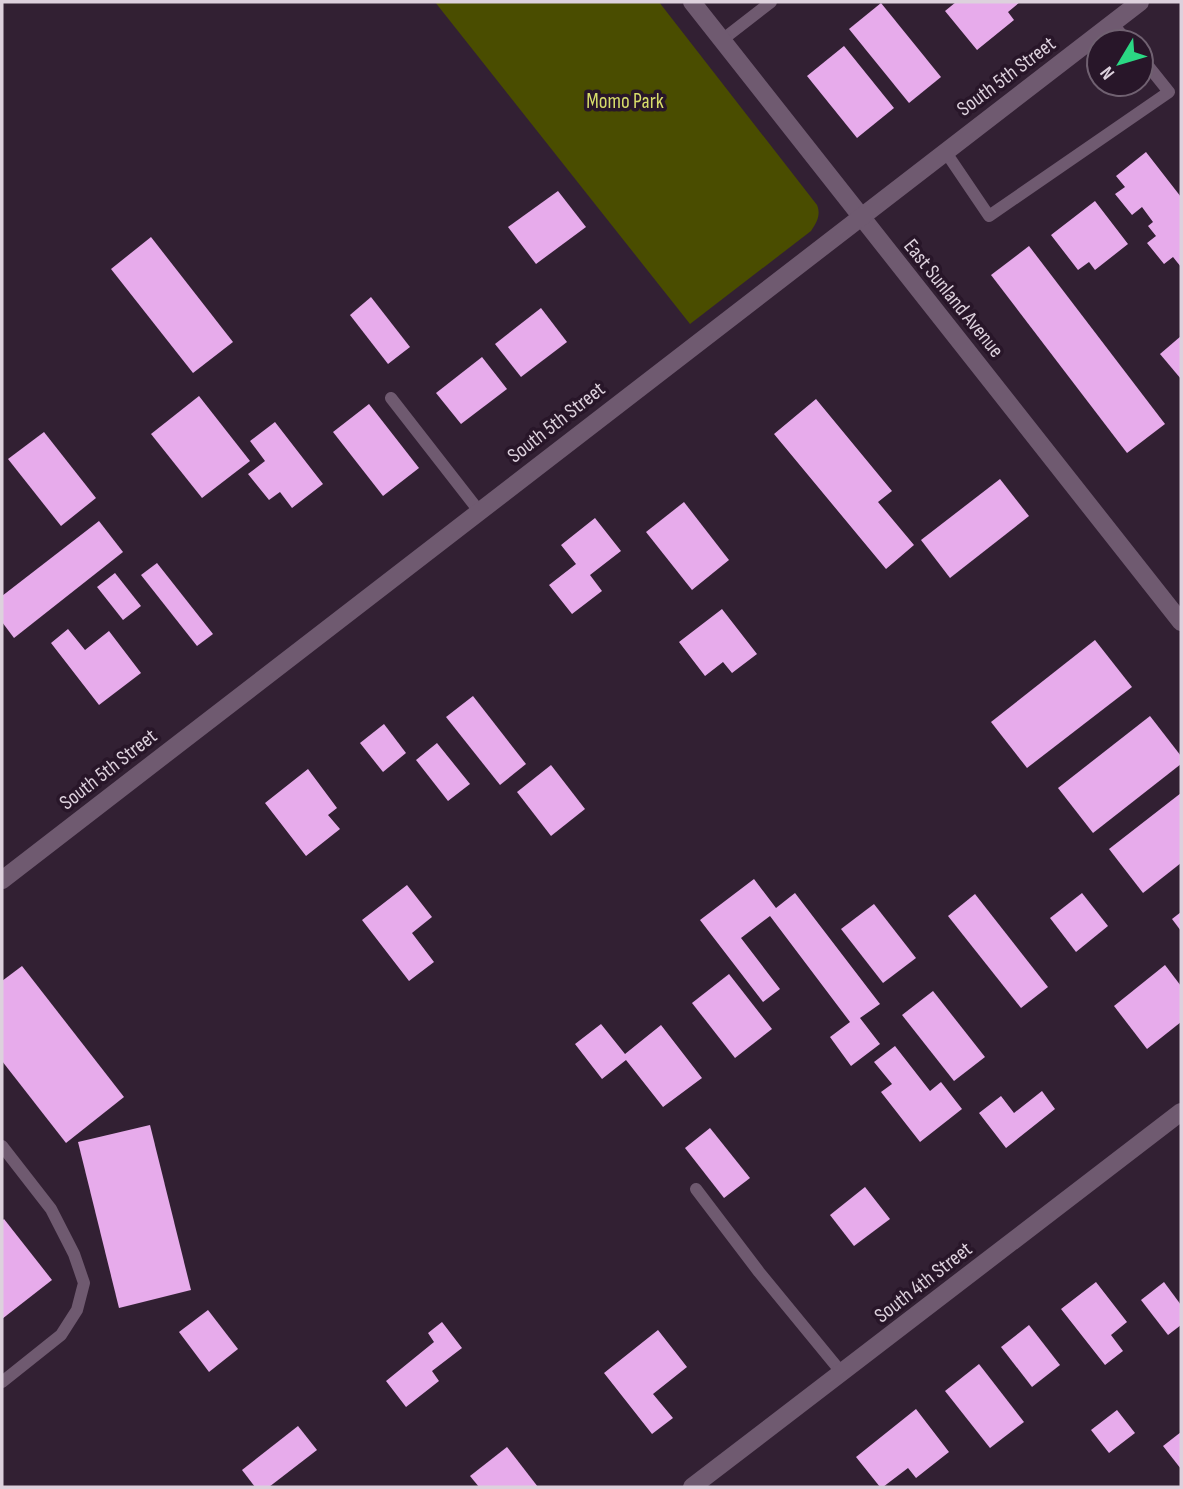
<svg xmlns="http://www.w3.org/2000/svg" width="1183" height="1489" font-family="'Sofia Sans Condensed',sans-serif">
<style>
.green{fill:#4a4d00}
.building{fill:#e7abeb}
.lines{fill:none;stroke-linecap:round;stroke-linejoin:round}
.lane{stroke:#6f5a70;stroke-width:12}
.street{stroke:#6f5a70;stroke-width:18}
.labels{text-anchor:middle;stroke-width:7;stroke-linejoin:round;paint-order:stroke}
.street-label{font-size:21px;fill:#ddd1dd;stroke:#281629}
.park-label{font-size:21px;fill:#d7dd6a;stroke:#281629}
</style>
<rect width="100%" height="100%" fill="#322033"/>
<path class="green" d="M435 2H659L817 205C821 215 817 222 811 231L690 324Z"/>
<g class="building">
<polygon points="956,2 1020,2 1008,12 1014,20 977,50 945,11"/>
<polygon points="881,3 941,77 909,103 849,29"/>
<polygon points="844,46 894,108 857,138 807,76"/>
<polygon points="1146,152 1181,197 1181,267 1173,257 1164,264 1147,243 1156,236 1148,226 1153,222 1142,207 1132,215 1115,194 1125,187 1116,176"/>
<polygon points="558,191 586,227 536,264 508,227"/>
<polygon points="1095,201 1128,244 1095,270 1089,262 1078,270 1051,235"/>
<polygon points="151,237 233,342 193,373 111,269"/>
<polygon points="1029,246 1165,424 1127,453 991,275"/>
<polygon points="371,297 410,347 388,364 350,315"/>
<polygon points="541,308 567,342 521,377 495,344"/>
<polygon points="1181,336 1181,379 1160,354"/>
<polygon points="482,357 507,389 461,424 436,393"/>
<polygon points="199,396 250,461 202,498 151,434"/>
<polygon points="816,399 892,491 878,502 914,545 886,569 774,434"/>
<polygon points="369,404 419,468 383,496 333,432"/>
<polygon points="275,422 323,484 292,508 280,492 269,500 248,474 265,461 250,441"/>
<polygon points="44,432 96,498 61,526 8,459"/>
<polygon points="1000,479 1029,516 950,578 921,540"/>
<polygon points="684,502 729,560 692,590 646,532"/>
<polygon points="595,518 621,551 590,575 602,591 572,614 549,585 576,564 561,545"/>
<polygon points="99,521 123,552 14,638 2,622 2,596"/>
<polygon points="157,563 213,634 197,646 141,575"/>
<polygon points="115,573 141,606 123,620 97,587"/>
<polygon points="722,609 757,654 732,673 723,662 705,676 679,642"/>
<polygon points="68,629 85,650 109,631 141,673 99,705 51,643"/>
<polygon points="1095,640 1132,687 1027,768 991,722"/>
<polygon points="473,696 526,764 500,785 446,717"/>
<polygon points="1150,716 1181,756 1181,764 1093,833 1058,788"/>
<polygon points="384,724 406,753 383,772 360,743"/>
<polygon points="437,743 470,784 448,801 416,760"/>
<polygon points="551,765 585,809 551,836 517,792"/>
<polygon points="308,769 337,808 328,815 340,829 306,856 265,803"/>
<polygon points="1181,793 1181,863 1143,893 1109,849"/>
<polygon points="754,879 776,908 795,893 880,1004 860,1018 880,1044 851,1066 830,1037 850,1022 770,916 741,938 780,989 763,1002 700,920"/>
<polygon points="407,885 432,917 412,933 434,962 409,981 362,920"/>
<polygon points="1082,893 1108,926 1076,952 1050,918"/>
<polygon points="975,894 1048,987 1021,1008 948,916"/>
<polygon points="874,904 916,958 883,983 841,929"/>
<polygon points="1181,912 1181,931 1172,919"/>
<polygon points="1165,965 1181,986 1181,1022 1147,1049 1114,1006"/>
<polygon points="22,966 124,1097 66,1143 2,1061 2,981"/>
<polygon points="729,974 772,1029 735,1058 692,1003"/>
<polygon points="933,991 985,1057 954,1081 902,1015"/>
<polygon points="601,1024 625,1054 661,1025 702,1078 663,1107 626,1060 602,1079 575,1044"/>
<polygon points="895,1046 930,1091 941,1082 962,1109 920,1142 881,1092 892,1084 874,1062"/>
<polygon points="1042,1091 1055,1109 1006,1148 979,1113 1001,1096 1014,1113"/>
<polygon points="150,1125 191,1290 119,1308 78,1142"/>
<polygon points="710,1128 750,1178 724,1198 685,1148"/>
<polygon points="865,1187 890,1219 854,1246 830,1215"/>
<polygon points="4,1219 52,1280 2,1319 2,1221"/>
<polygon points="1096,1282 1127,1322 1111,1335 1123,1351 1105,1365 1061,1309"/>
<polygon points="1164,1282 1181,1305 1181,1325 1168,1335 1141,1300"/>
<polygon points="208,1310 238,1349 209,1372 179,1332"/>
<polygon points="442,1322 462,1348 432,1371 439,1381 406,1407 386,1381 434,1342 428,1333"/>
<polygon points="1029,1325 1060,1365 1032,1387 1001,1347"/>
<polygon points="658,1330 687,1367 653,1394 673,1418 652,1434 604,1373"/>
<polygon points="979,1364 1024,1422 990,1448 945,1391"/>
<polygon points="916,1409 949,1452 916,1478 908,1468 883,1487 880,1487 856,1457"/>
<polygon points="1117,1410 1135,1433 1109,1453 1091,1430"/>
<polygon points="298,1426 317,1450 269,1487 255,1487 242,1470"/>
<polygon points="1181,1432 1181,1469 1163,1446"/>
<polygon points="507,1447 538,1487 479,1487 470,1476"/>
</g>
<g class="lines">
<g class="lane">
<polyline points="1112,23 1128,42"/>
<polyline points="722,40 771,2"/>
<polyline points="945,151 989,216 1169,92 1141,57"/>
<polyline points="391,398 479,511"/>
<polyline points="2,1146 51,1209 74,1254 84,1283 77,1310 61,1335 2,1382"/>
<polyline points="696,1189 759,1272 842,1373"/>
</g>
<g class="street">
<polyline points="692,2 1181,622"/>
<polyline points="2,880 1140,2"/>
<polyline points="692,1487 1181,1112"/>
</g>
</g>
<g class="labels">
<g class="street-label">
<text transform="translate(1006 76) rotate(-37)" y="7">South 5th Street</text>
<text transform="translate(954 298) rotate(51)" y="7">East Sunland Avenue</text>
<text transform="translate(556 422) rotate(-38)" y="7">South 5th Street</text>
<text transform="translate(108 769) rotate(-38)" y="7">South 5th Street</text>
<text transform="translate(923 1282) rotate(-38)" y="7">South 4th Street</text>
</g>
<g class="park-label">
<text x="625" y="108">Momo Park</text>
</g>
</g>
<rect width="1183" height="1489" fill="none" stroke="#ddd1dd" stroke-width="7"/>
<g transform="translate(1120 63) rotate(232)"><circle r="33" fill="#281629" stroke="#706171" stroke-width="2"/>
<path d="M0-5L12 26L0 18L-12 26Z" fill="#2bd884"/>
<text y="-10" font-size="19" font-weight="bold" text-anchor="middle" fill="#ddd1dd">N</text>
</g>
</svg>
